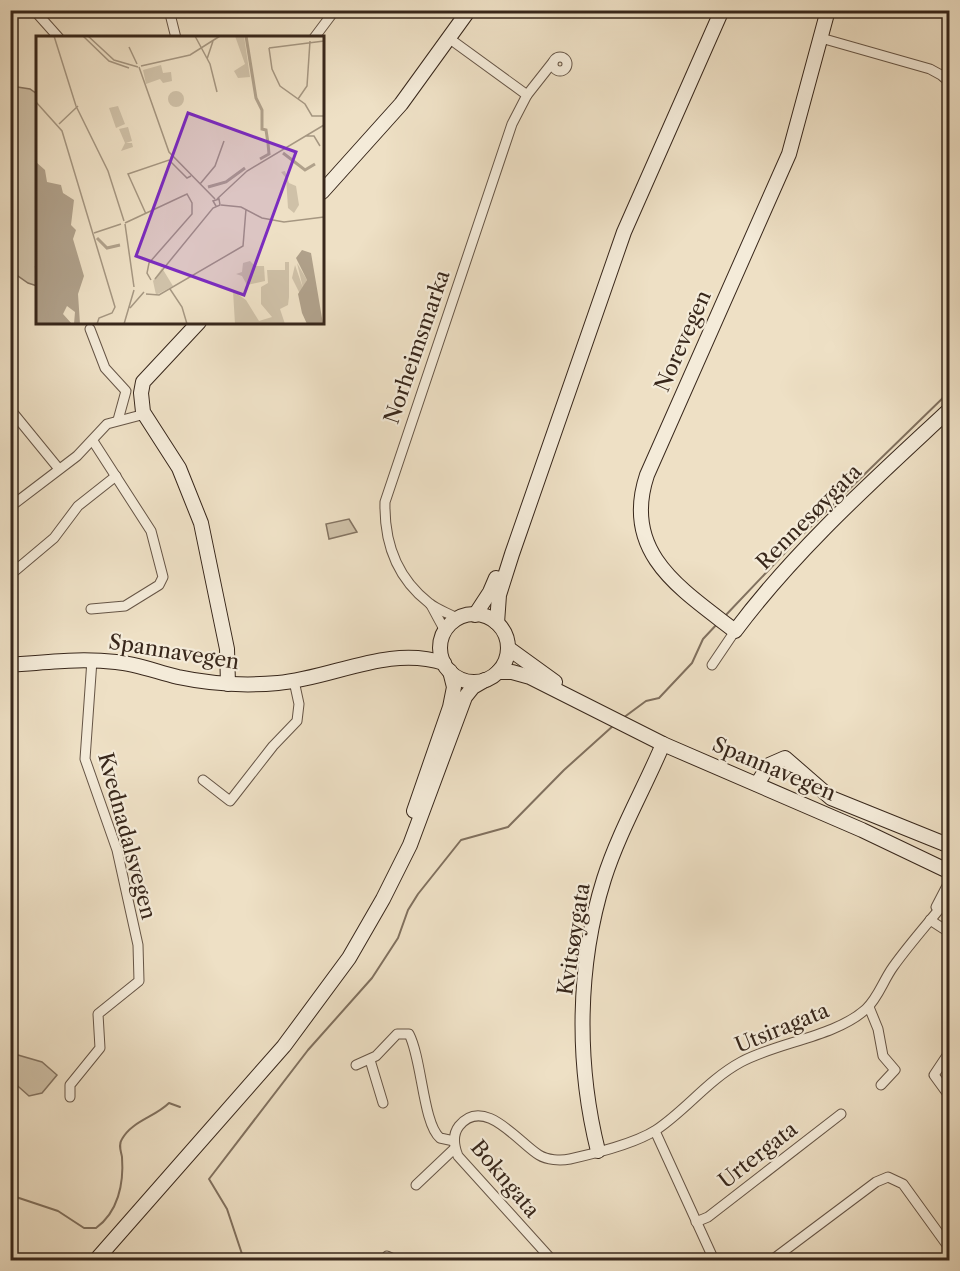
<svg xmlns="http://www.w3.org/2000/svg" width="960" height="1271" font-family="'Libre Caslon Text',serif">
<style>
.green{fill:#cfc1a8;stroke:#847462;stroke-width:1.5}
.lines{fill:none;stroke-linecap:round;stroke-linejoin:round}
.stream{stroke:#80705e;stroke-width:2}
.street-casing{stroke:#665546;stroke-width:11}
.secondary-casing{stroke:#38271b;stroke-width:16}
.street{stroke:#f4ebd9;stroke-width:9}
.secondary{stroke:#f4ebd9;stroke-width:14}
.labels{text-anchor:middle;stroke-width:4.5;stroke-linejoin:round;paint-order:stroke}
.street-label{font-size:21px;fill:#38271b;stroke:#f4ebd9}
.inset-river{fill:none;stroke:#b0a18b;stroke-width:3}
.inset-road{fill:none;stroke:#a59681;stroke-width:1.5}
.view{fill:#7b2cbf;fill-opacity:0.15;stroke:#7b2cbf;stroke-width:3}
.inset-edge{fill:none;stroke:#38271b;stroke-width:3}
</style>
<rect width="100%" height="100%" fill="#eee0c5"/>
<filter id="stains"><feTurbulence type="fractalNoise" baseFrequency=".00333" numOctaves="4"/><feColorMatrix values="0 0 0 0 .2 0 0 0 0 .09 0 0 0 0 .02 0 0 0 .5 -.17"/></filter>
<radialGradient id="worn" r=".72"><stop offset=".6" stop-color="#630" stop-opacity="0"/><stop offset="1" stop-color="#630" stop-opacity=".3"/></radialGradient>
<g class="green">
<polygon points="11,86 30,89 37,94 37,286 28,283 11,271"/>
<polygon points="349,519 357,532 329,539 326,524"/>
<polygon points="10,1047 18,1055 42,1062 57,1075 42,1093 29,1096 11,1080"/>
</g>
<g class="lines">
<g class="stream">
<polyline points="724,617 798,539 950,391"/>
<polyline points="623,718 646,701 659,698 692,663 703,639 718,623"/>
<path d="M10 1195 58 1211 84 1228H96C118 1212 124 1184 122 1157 121 1151 118 1145 122 1139 132 1121 155 1117 169 1103L180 1107"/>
<polyline points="244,1260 227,1209 209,1179 308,1050 372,978 398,938 408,910 418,894 461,840 508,827 564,770 614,725"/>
</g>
<defs>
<g id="street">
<polyline points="34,10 59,38"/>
<polyline points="169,10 176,38"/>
<polyline points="314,38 335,10"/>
<polyline points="821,38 930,69 941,75 950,83"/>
<polyline points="450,39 527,95"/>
<circle cx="560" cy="64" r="7"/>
<polyline points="90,329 105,368 126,391 118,420"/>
<polyline points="10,409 59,469"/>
<polyline points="10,507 77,456 107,424 145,414"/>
<polyline points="10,575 54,538 78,506 116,476"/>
<polyline points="431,605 445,631"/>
<polyline points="91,609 125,606 159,585 163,577 151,531 93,441"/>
<path d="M458 619C449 613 437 610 429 603 397 578 384 542 385 502L512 124 527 95 553 62"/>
<polyline points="712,665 735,631"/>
<polyline points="203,780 230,801 234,796 273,746 297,721 299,704 294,681"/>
<polyline points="936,907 950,880"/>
<polyline points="930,920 950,933"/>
<polyline points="869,1007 878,1029 883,1056 895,1070 881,1085"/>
<polyline points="948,1054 934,1075 950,1097"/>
<polyline points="370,1060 383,1103"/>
<path d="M356 1065 376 1056 397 1034H409C422 1059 423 1124 440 1138L454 1141"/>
<polyline points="70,1097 70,1085 100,1048 98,1014 139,981 138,945 117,850 85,759 92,660"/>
<polyline points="655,1131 714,1260"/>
<polyline points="416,1185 455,1148"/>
<polyline points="696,1222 708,1217 841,1114"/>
<polyline points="387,1256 396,1260"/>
<polyline points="889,1259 890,1260"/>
<path d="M552 1260 458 1156C454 1146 452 1135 459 1126 484 1095 519 1143 539 1155 547 1160 560 1161 570 1159 593 1154 636 1143 656 1130 686 1110 708 1080 741 1062 778 1042 835 1037 866 1009 878 998 883 981 893 967 910 943 931 920 950 896"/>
<polyline points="772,1260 876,1182 888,1177 903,1184 950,1249"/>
</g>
<g id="secondary">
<path d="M828 10 789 154 647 475C621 553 681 589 735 631 797 548 874 480 950 409"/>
<polyline points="322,192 401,104 469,10"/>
<polyline points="199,322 143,382 141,393 143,412 179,468 201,523 227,649 228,684"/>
<circle cx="474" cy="648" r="34"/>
<polyline points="475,615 490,592 496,578"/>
<polyline points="497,623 499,595 512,554 624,232 722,10"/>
<polyline points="508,648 555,682"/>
<path d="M10 665C45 662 81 658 116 662 137 664 157 672 178 677 211 684 245 686 278 683 334 678 388 645 444 663"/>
<polyline points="498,672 512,672 530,677 663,744 862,830 950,872"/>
<polyline points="757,784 769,765 785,758 831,798 950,846"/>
<polyline points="414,811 450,707 454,687 450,671"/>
<path d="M598 1151C576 1063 577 965 604 879 619 832 644 789 663 744"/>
<polyline points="96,1260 284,1046 349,958 383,899 410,845 465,697 473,687 485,680"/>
</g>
</defs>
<use href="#street" class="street-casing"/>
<use href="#secondary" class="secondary-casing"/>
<use href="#street" class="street"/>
<use href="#secondary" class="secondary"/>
</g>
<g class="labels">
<g class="street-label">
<text transform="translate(683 341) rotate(-66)" y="7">Norevegen</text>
<text transform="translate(417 347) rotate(-71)" y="7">Norheimsmarka</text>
<text transform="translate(809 517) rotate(-45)" y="7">Rennesøygata</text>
<text transform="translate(174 652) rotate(9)" y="7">Spannavegen</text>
<text transform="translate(774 769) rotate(23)" y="7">Spannavegen</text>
<text transform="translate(127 836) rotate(75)" y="7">Kvednadalsvegen</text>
<text transform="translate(574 939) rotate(-81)" y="7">Kvitsøygata</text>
<text transform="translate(782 1028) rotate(-22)" y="7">Utsiragata</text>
<text transform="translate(758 1155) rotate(-38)" y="7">Urtergata</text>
<text transform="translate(505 1179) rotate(50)" y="7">Bokngata</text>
</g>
</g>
<g transform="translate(36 36)">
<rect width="288" height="288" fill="#eee0c5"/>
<path d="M199 0H208L214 41 202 42 198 35 209 28ZM125 29 127 37 135 36 136 45 127 47 124 43 110 48 107 34ZM132 63a8 8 0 1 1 16 0a8 8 0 1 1-16 0ZM82 70 89 88 80 92 73 72ZM92 91 96 105 90 107H96L97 111 85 115 89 107 83 93ZM249 135 253 147 260 150 263 169 258 177 252 172 250 142 245 136ZM214 225 219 230H228L229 245 211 249 206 240 200 238 206 236 207 227ZM249 226H253V261L252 269 244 273 249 288H199L197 255 210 264 223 285 236 281 225 268V251L232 247 231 234H249ZM261 227 271 244 264 258 256 242 259 229 267 252ZM126 232 137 250 120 259 117 245Z" fill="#cfc1a8"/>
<path d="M0 126 9 134 11 146 25 149 27 157 38 164 35 189 40 194 37 203 48 240 42 258 44 288H38L39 276 31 270 27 278 36 288H0ZM266 214 275 217 287 288H271L266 277 262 258 271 244 260 222Z" fill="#b0a18b"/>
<path class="inset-river" d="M210 0 220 62 226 74V93L230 94 232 107 233 118 224 123M247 117 269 134 279 128M172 151 190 146 209 132M61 202 71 212 84 209M0 230 13 288"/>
<path class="inset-road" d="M18 0 40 70 72 135 88 185M47 0 73 25 93 32M52 0 78 24 102 31M159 0 174 28 181 56M93 11 101 28M233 12 236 33 244 50 269 68 276 80H288M233 12 288 5M171 23 177 5M105 30 154 19 184 0M103 31 133 116 179 163M262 63 271 50 274 5M0 66 26 95 79 271 76 277 63 282 61 288M23 88 42 70M269 100H278L284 110M164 148 179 130 188 105M181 163 211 135 288 89M185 169 205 171 226 182 248 186 288 181M110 178 92 138 133 124 151 142 155 140M89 187 151 158 156 167V178L113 227 111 237 115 244M89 188 98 251M58 197 85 188M119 243 177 172 184 169 183 163 177 165 180 170M134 253 146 271 151 288M110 258 123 259 207 210 210 173M94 272 108 256M88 288 98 254"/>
<path class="view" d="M152 77 260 116 208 259 100 220Z"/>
<rect width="288" height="288" class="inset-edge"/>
</g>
<rect width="960" height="1271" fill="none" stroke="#eee0c5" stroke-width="36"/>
<rect x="12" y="12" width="936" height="1247" fill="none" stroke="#38271b" stroke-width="3"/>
<rect x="18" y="18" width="924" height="1235" fill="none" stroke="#38271b" stroke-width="1.5"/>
<rect width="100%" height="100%" filter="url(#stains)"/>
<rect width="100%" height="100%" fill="url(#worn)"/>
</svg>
